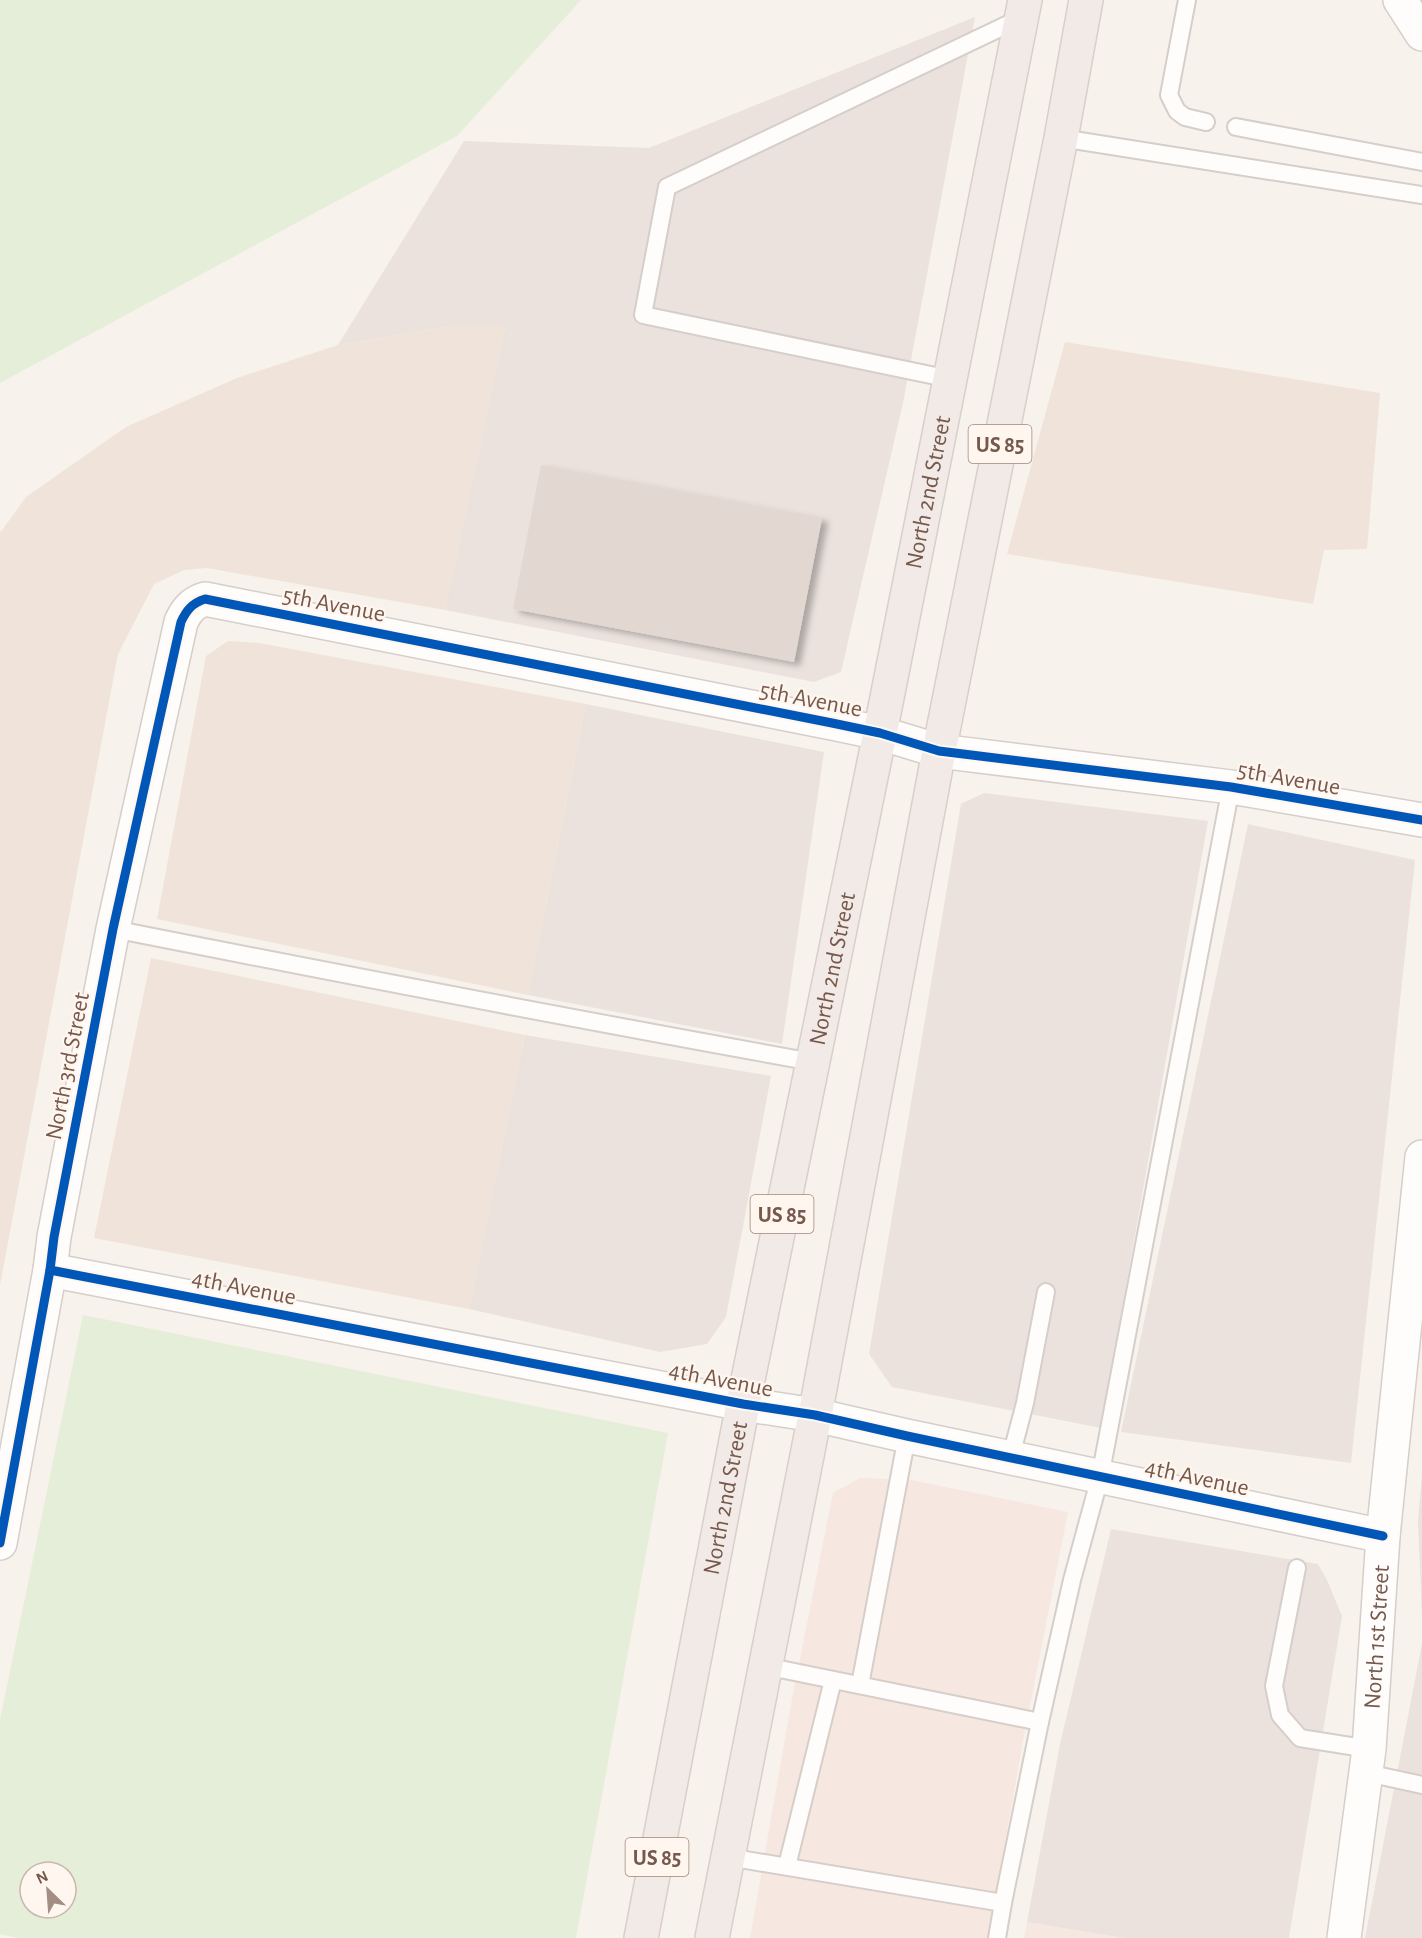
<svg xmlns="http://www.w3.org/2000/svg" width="1422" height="1938" font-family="'Alegreya Sans',sans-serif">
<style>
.residential{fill:#f0e4da}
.commercial{fill:#f7e7e1}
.industrial{fill:#ebe2dd}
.green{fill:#e5eed8;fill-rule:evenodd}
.building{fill:#e2d8d1;filter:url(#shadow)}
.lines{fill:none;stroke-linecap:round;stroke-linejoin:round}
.service-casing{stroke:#d6cec8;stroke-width:20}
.minor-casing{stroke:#d6cec8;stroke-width:36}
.trunk-casing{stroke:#d8cfca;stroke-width:36}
.service{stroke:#fefdfc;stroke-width:16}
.minor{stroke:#fefdfc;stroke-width:33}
.trunk{stroke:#f2eae6;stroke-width:33}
.cycleway-casing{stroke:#fff7ef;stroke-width:13}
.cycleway{stroke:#0057b8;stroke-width:9}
.labels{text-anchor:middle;stroke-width:4.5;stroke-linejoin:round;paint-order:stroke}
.shield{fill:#fff7ef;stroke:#9f887d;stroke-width:1.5}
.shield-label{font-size:22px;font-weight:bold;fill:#76584c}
.street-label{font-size:24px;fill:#76584c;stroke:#fff7ef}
</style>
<defs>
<filter id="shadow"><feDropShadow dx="6" dy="4" stdDeviation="3" flood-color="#0004"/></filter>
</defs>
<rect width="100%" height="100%" fill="#f7f2ec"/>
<g class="residential">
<polygon points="444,327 505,327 445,610 207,568 184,570 154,584 118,654 0,1285 0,533 26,497 126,427 237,378 338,345"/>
<polygon points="1065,342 1380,393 1367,549 1324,550 1313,604 1007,554"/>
<polygon points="228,641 259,643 586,704 528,995 157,919 206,656"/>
<polygon points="151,958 525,1035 469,1309 94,1238"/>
</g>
<g class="commercial">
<polygon points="860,1478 911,1480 1068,1512 1024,1736 988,1938 750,1938 792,1699 833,1493"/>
<polygon points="1027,1922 1124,1938 1024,1938"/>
</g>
<g class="industrial">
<polygon points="975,17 903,403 841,672 814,682 445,610 505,327 444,327 338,345 464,141 649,148"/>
<polygon points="586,704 824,752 782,1044 528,995"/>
<polygon points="984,793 1208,821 1101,1428 892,1387 869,1354 961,804"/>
<polygon points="1248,824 1415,860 1351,1463 1121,1432"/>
<polygon points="525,1035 771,1076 726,1317 707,1344 660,1352 469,1309"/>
<polygon points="1422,1474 1422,1616 1418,1521"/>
<polygon points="1111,1529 1318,1564 1327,1580 1342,1616 1289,1938 1124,1938 1027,1922 1060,1744"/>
<polygon points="1422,1644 1422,1938 1365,1938"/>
</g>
<g class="green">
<polygon points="0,0 581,0 457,136 0,383"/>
<path d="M83 1315 668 1433 576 1938H18L0 1934V1720ZM30 1872H66V1908H30Z"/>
</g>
<polygon class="building" points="541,465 822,518 794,662 513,609"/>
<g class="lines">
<defs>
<g id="service">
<polyline points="1187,0 1169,95 1177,111 1185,117 1206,122"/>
<polyline points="1236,127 1422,162"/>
<polyline points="1061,138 1422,195"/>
<polyline points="950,379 643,315 667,187 1021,18"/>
<path d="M113 929C346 975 579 1020 813 1062"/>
<polyline points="1011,1456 1025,1403 1046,1292"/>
<polyline points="1297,1568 1274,1686 1280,1715 1300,1738 1369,1749"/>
<polyline points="860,1685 907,1436"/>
<polyline points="1040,1722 1072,1580 1100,1477 1231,787"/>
<polyline points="1367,1773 1422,1785"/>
<polyline points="728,1857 1003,1903 1040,1722 765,1666"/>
<polyline points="787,1866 833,1680"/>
<polyline points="997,1938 1003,1903"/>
</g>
<g id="minor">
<polyline points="1400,0 1422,34"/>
<polyline points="50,1270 743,1404 815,1415 907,1436 1383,1536"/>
<path d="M0 1543 50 1270 54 1237 113 929 181 622C186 611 192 603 205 599L832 723 880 733 939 751 1231 787 1422 820"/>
<path id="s1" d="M1344 1938 1369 1749 1383 1536 1422 1157"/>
</g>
<g id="trunk">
<path id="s2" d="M641 1938 743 1404 880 733 1025 0"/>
<polyline points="712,1938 815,1415 939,751 1061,138 1086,0"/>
</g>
</defs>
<use href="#service" class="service-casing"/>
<use href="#minor" class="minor-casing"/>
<use href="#trunk" class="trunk-casing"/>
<use href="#service" class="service"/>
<use href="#minor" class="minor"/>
<use href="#trunk" class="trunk"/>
<defs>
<g id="cycleway">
<polyline points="50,1270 743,1404 815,1415 907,1436 1383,1536"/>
<path d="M0 1543 50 1270 54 1237 113 929 181 622C186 611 192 603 205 599L832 723 880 733 939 751 1231 787 1422 820"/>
</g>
</defs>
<use href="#cycleway" class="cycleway-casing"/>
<use href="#cycleway" class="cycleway"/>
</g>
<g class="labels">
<g class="shield">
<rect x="968.5" y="425" width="63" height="38" rx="4.5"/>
<rect x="750.5" y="1195" width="63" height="38" rx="4.5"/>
<rect x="625.5" y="1838" width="63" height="38" rx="4.5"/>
</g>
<g class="shield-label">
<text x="1000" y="452">US 85</text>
<text x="782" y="1222">US 85</text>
<text x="657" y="1865">US 85</text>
</g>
<g class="street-label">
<text dy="8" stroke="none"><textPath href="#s2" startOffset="1474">North 2nd Street</textPath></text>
<text transform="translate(334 604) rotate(11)" y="8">5th Avenue</text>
<text transform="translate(811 699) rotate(11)" y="8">5th Avenue</text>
<text transform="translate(1289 778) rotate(10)" y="8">5th Avenue</text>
<text dy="8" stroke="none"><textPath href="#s2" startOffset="988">North 2nd Street</textPath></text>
<text transform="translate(67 1066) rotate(-79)" y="8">North 3rd Street</text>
<text transform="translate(244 1287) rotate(11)" y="8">4th Avenue</text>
<text transform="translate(721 1379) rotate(11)" y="8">4th Avenue</text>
<text transform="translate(1197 1477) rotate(12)" y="8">4th Avenue</text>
<text dy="8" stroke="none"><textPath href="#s2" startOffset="448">North 2nd Street</textPath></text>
<text dy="8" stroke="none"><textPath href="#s1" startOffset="303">North 1st Street</textPath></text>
</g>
</g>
<g transform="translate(48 1890) rotate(335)"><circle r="28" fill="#fff7ef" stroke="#c8b7ae" stroke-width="1.5"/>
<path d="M0-4.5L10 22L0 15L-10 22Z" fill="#a38e84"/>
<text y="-9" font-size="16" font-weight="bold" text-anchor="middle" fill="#76584c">N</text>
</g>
</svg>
